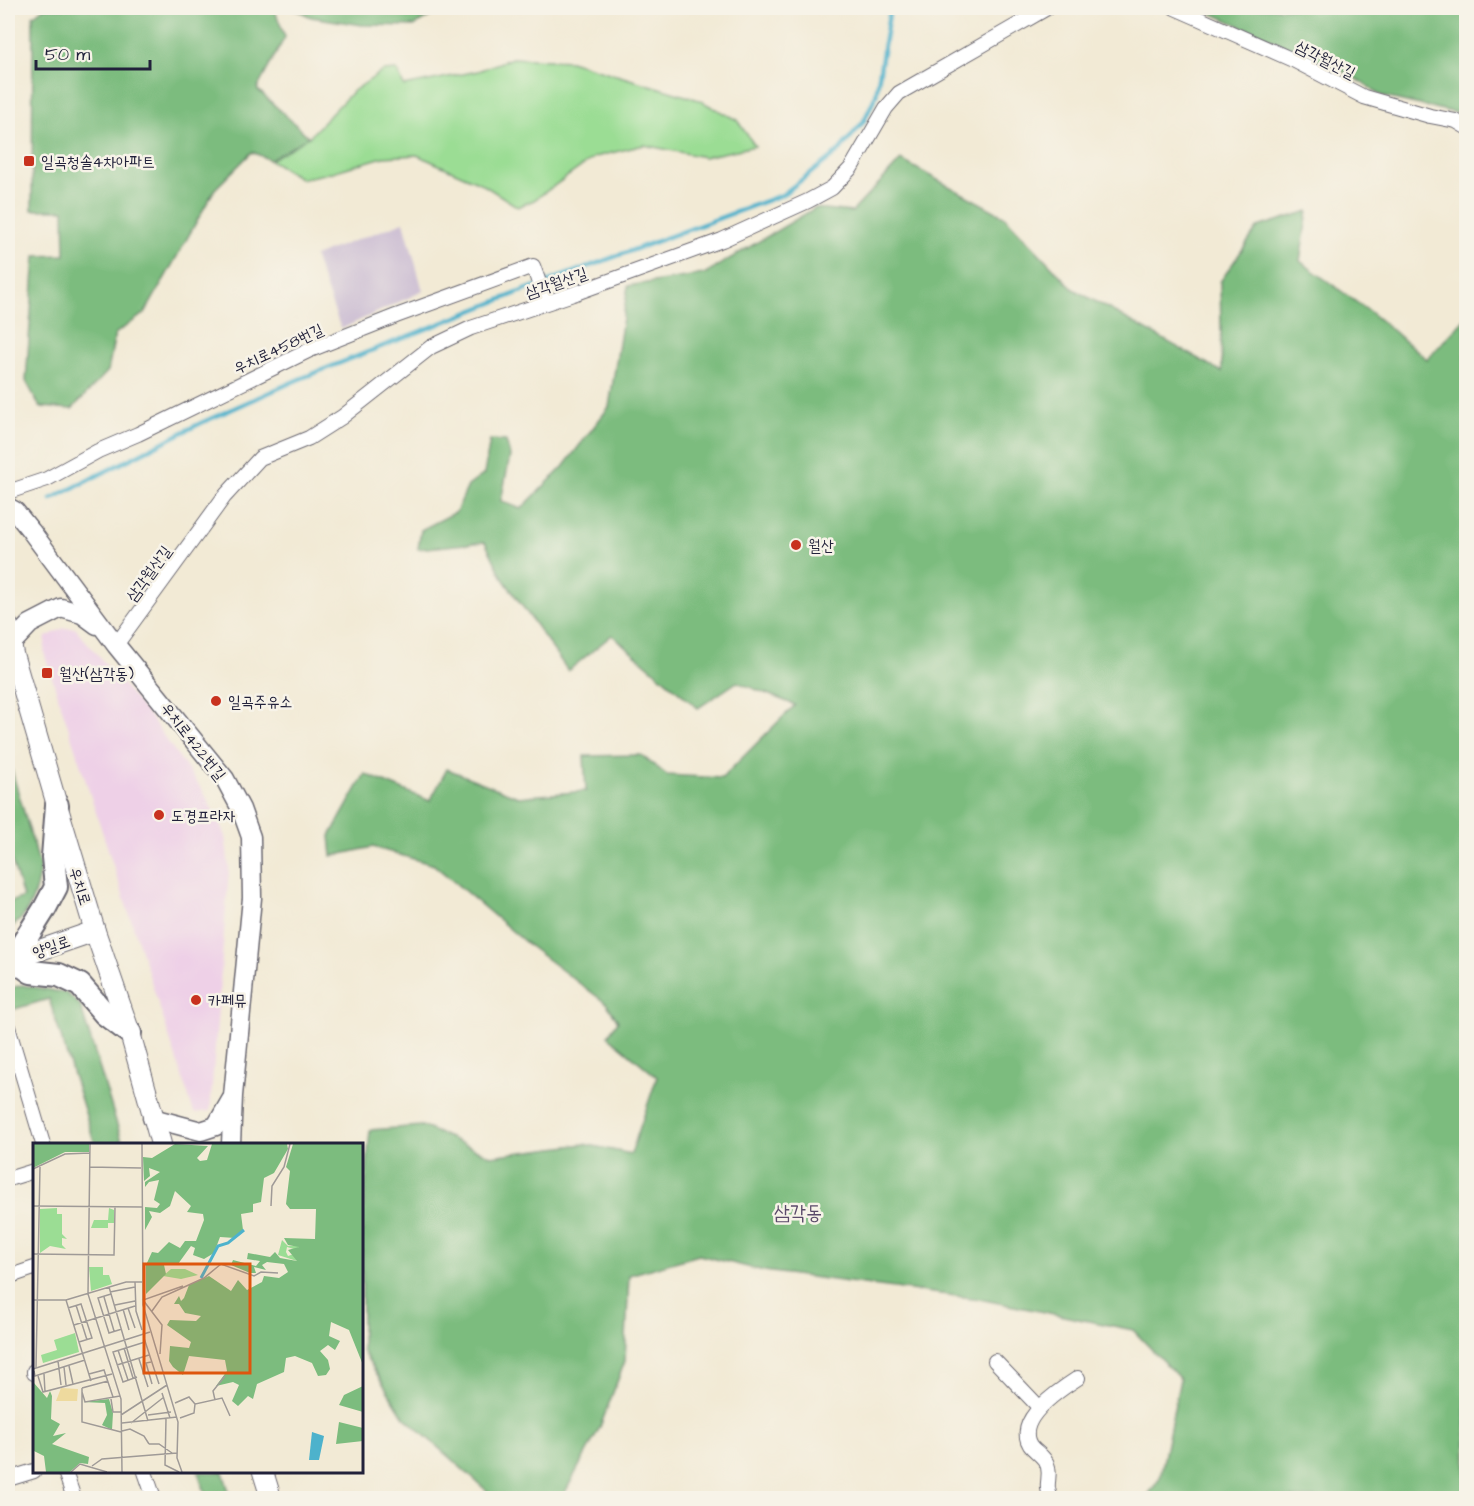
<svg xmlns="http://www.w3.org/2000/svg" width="1474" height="1506" font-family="'Architects Daughter','Poor Story',sans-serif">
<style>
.built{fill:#eed0e7}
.industrial{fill:#ccbed3}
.green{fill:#9bdd94;stroke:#5e8068;stroke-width:1.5}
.forest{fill:#7cbc7e;stroke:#4f6f5c;stroke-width:1.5}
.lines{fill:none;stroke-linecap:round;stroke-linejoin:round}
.stream{stroke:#4db2cc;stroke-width:4.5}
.minor-casing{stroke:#6b6871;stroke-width:16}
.tertiary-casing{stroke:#6b6871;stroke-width:21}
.secondary-casing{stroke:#6b6871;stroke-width:22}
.primary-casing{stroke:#6b6871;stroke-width:26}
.minor{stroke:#fff;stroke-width:14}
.tertiary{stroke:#fff;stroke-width:18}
.secondary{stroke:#fff;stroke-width:20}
.primary{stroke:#fff;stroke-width:22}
.poi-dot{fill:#c8321e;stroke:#f7f3e8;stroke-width:2}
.labels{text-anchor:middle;stroke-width:5;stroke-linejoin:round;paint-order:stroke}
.street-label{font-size:16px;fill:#22223b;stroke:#f7f3e8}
.poi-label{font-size:16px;fill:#22223b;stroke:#f7f3e8;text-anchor:start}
.quarter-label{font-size:20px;fill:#5a4a6a;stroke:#f7f3e8}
.inset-river{fill:none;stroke:#4db2cc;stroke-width:3}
.inset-road{fill:none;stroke:#9f9a97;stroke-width:1.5}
.view{fill:#de560e;fill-opacity:0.15;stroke:#de560e;stroke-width:3}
.inset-edge{fill:none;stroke:#22223b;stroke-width:3}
</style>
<rect width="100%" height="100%" fill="#f7f3e8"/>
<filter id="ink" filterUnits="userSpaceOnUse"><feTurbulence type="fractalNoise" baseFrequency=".0167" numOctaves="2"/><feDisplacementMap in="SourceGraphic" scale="12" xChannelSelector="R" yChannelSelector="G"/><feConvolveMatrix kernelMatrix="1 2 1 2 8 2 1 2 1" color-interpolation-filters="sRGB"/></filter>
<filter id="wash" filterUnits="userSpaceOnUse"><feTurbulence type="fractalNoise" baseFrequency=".008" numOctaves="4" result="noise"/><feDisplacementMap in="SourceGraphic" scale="24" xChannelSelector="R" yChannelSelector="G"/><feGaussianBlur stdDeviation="1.35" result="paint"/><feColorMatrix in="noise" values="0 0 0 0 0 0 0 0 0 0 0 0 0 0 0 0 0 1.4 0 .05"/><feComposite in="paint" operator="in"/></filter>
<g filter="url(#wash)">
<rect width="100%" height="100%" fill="#f2ead5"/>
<polygon class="built" points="64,628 75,628 151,718 203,791 225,834 229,869 210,1111 194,1113 44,653 46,637"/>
<polygon class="industrial" points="404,222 423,291 341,329 314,256"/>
<polygon class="green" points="512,58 570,61 699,100 737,120 755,146 704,157 644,145 595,157 534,200 518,207 482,184 417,155 383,157 329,173 301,179 270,160 309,137 352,92 383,71 397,70 404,86 478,71"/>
<g class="forest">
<polygon points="43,8 274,8 285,37 257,89 309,137 270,160 252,152 215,189 145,313 115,334 108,371 72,409 40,407 26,381 35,256 65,255 64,210 32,210 33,16"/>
<polygon points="293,8 444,8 414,26 362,25 311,17"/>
<polygon points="1204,8 1466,8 1466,115 1384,97 1347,73 1204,10"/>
<polygon points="901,160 1004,216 1073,289 1222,372 1220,282 1258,227 1308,211 1300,261 1370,312 1427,359 1466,318 1466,1498 1146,1498 1160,1478 1180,1379 1133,1330 979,1299 764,1271 699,1255 629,1275 625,1361 600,1427 562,1498 495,1498 404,1417 362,1350 362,1224 370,1130 422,1126 491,1156 584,1144 631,1154 657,1077 608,1036 618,1021 607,1004 531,947 434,865 373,847 332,856 330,836 365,774 430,801 447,769 518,797 586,791 584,756 641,755 667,775 722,778 795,705 737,682 698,708 612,635 568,671 504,580 485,542 418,549 421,530 456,512 468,486 484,474 490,440 506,441 510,456 501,501 521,509 563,467 609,407 628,286 704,274 815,208 852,212"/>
<path d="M8 758 40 866C37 889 31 918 8 928V903L23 897 8 848Z"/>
<polygon points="22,985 66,993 80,1005 123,1144 95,1144 49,999 8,1011 8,989"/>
<polygon points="198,1472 223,1472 231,1498 207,1498"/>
</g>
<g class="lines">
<polyline class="stream" points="51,499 201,423 297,380 525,290 782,195 838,152 864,121 876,95 890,8"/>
</g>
</g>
<g filter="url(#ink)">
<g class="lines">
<defs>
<g id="minor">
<polyline points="1175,8 1293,60 1364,97 1430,116 1456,121 1466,127"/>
<polyline points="8,492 47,479 98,451 138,434 310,350 396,316 533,266 546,302"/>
<polyline points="116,645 224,497 260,458 309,438 342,417 431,347 471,328 576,293 722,240 808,201 832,188 851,168 886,108 899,93 1047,8"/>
<polyline points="8,1027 43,1144"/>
<polyline points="8,1179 34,1171"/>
<polyline points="8,1277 34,1268"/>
<polyline points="995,1361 1039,1407"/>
<polyline points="34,1371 34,1373"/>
<polyline points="65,1472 74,1498"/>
<polyline points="145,1472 154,1498"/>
<polyline points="8,1479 34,1471"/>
<path d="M1051 1498C1044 1483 1051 1480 1048 1467 1046 1457 1035 1452 1030 1445 1014 1419 1061 1389 1078 1378"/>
</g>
<g id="tertiary">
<polyline points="8,507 15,511 31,531 116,645 225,779 241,809 251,837 252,898 233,1096 231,1144"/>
<polyline points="11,644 30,624 61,608 82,614 97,625"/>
<polyline points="152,1118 201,1131 216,1126 231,1100"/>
</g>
<g id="secondary">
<polyline points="8,626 13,654 57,805 95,931 130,1033 161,1144"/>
<polyline points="8,961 95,931"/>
<polyline points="263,1472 271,1498"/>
</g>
<polyline id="primary" points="57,805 53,857 56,887 45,908 13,959 31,972 59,975 80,985 105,1014 130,1033"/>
</defs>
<use href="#minor" class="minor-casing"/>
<use href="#tertiary" class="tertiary-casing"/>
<use href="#secondary" class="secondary-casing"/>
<use href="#primary" class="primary-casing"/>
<use href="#minor" class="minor"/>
<use href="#tertiary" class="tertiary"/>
<use href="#secondary" class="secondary"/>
<use href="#primary" class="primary"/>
</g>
</g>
<g class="poi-dot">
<rect x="23" y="155" width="12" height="12" rx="3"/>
<circle cx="796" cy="545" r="6"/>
<rect x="41" y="667" width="12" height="12" rx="3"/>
<circle cx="216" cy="701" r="6"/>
<circle cx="159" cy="815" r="6"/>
<circle cx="196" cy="1000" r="6"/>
</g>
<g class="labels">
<g class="street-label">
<text transform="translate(1326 59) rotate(27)" y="6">삼각월산길</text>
<text transform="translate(556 282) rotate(-19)" y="6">삼각월산길</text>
<text transform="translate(278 348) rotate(-25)" y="6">우치로458번길</text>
<text transform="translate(148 573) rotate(-54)" y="6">삼각월산길</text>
<text transform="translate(194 741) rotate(52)" y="6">우치로422번길</text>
<text transform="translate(81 886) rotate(73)" y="6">우치로</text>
<text transform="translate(51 946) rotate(-19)" y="6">양일로</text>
</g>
<g class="poi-label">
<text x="41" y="167">일곡청솔4차아파트</text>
<text x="808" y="551">월산</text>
<text x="59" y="679">월산(삼각동)</text>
<text x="228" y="707">일곡주유소</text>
<text x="171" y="821">도경프라자</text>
<text x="208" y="1006">카페뮤</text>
</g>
<g class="quarter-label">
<text x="798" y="1219">삼각동</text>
</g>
</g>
<g transform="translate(33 1143)">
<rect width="330" height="330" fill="#f2ead5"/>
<path d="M24 65V71H29V91L34 96 29 95V102L33 106 17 103 7 110V66ZM76 65 81 67V80H75V85H58L61 77H75ZM249 97 255 103H266L264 107 254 104 253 109 255 113 261 111 264 118 245 112ZM56 124H70V132H76L79 141 58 148ZM138 126H152L165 132 148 136 130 133ZM42 190 46 209 10 220 8 212 24 207 21 197Z" fill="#9bdd94"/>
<path d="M0 1H56V9H32L0 25ZM142 1 175 3 164 15 167 18 174 17 179 1H254L255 6 241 30 231 35 228 59 220 61V69L208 71 210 87 202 95 187 94 181 110 171 116 160 112 162 105 158 103 145 121 131 122 133 131 113 151V122L119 109 125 110 136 99 147 105 152 98H163L171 77 170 71 154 69 158 63 142 48 137 63 127 70 116 68 119 74 112 87V64L124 65 127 61 121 57 126 37 116 39 112 44V39L127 29 116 25 117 33 111 38 110 14 119 15ZM260 1H330V222L316 187 298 179 296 193 307 198 302 207 295 202 287 208 295 217 297 226 293 232 285 233 279 220 262 213 253 215 251 229 224 241 220 256 215 253 205 263 199 258 206 242 200 239 183 243 194 228 192 217 156 213 150 232 140 224 136 218 137 203 156 205 158 199 134 182 137 177 163 178 168 173 152 170 146 161H141L146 153 148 158 151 155 156 142 176 133 198 148 205 137 214 147 229 139 231 133 246 135 255 129 251 121 234 119 229 122 233 127 221 124 223 130H217L198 122 200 117 223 123 227 118 214 116 215 110 237 114 242 109 247 115 264 118 255 107 266 104 255 102 251 95 282 96 283 66H257L253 61 257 28 253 24ZM1 240 14 255 17 248 19 253 18 276 27 281 20 293 33 290 19 301 56 314 55 321 47 320 37 329H13L11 313 1 308 0 313ZM330 243V269L306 262 311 252ZM76 256 80 270 79 287 69 282 74 272 72 260 50 259ZM306 279 330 285V298L303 301Z" fill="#7cbc7e"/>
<path d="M28 245 45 246 44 258H23Z" fill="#eeda9e"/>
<path d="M279 289 291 293 286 317H276Z" fill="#4db2cc"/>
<path class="inset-river" d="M168 135 185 103 195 100 211 87"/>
<path class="inset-road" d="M57 1 55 151 88 256 89 329M109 1 110 162 145 279 144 315 149 329M56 24 108 25M0 26 32 11 57 10M0 63 109 64M238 63 239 43 251 24 257 1M0 111 81 112 82 64M102 139 103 168 109 187M76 144 115 278M77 149 102 144M78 151 65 155 76 190 89 186M71 154 81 188M0 157H33L93 139H109M33 157 58 238M43 162 54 197M82 162 102 158M35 165 48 161 59 195 46 199M95 165 102 185M90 166 96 187M119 168 129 154 171 135 188 121 221 133 228 129 245 130M41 182 102 163M111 195 126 241M91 205 100 235M85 207 95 237M127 211 129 182 110 157 150 143M106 216 115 244M25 218 28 242M118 219 113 220 119 241M84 222 116 212M36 223 40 241M31 224 33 242M3 225 7 24M0 226 117 189M1 228 2 233 52 217M11 231 12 249M56 231 71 227 80 254M5 233 10 249 79 231M104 234 90 239 80 209 112 199M49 245V279L88 289M49 245 75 238M49 249 52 259 87 253M129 250 137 275M78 256 80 269H88M182 257 180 248 192 233M142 260 156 254 162 261M88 272 134 242M115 272 138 269M147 275 161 270 162 261 189 255 197 273M133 276 132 322 146 329M89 280 144 274M98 280 131 254M89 288 97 286 111 293 116 301M116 301H126L139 310M59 323 69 316 144 310M38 329 47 321 74 329"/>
<path class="view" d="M111 121H217V230H111Z"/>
<rect width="330" height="330" class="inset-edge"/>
</g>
<rect width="1474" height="1506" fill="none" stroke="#f7f3e8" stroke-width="30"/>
<path d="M36 60v9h114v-9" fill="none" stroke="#22223b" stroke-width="3"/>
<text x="45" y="60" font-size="18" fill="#22223b" stroke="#f7f3e8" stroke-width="4.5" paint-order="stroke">50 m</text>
</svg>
